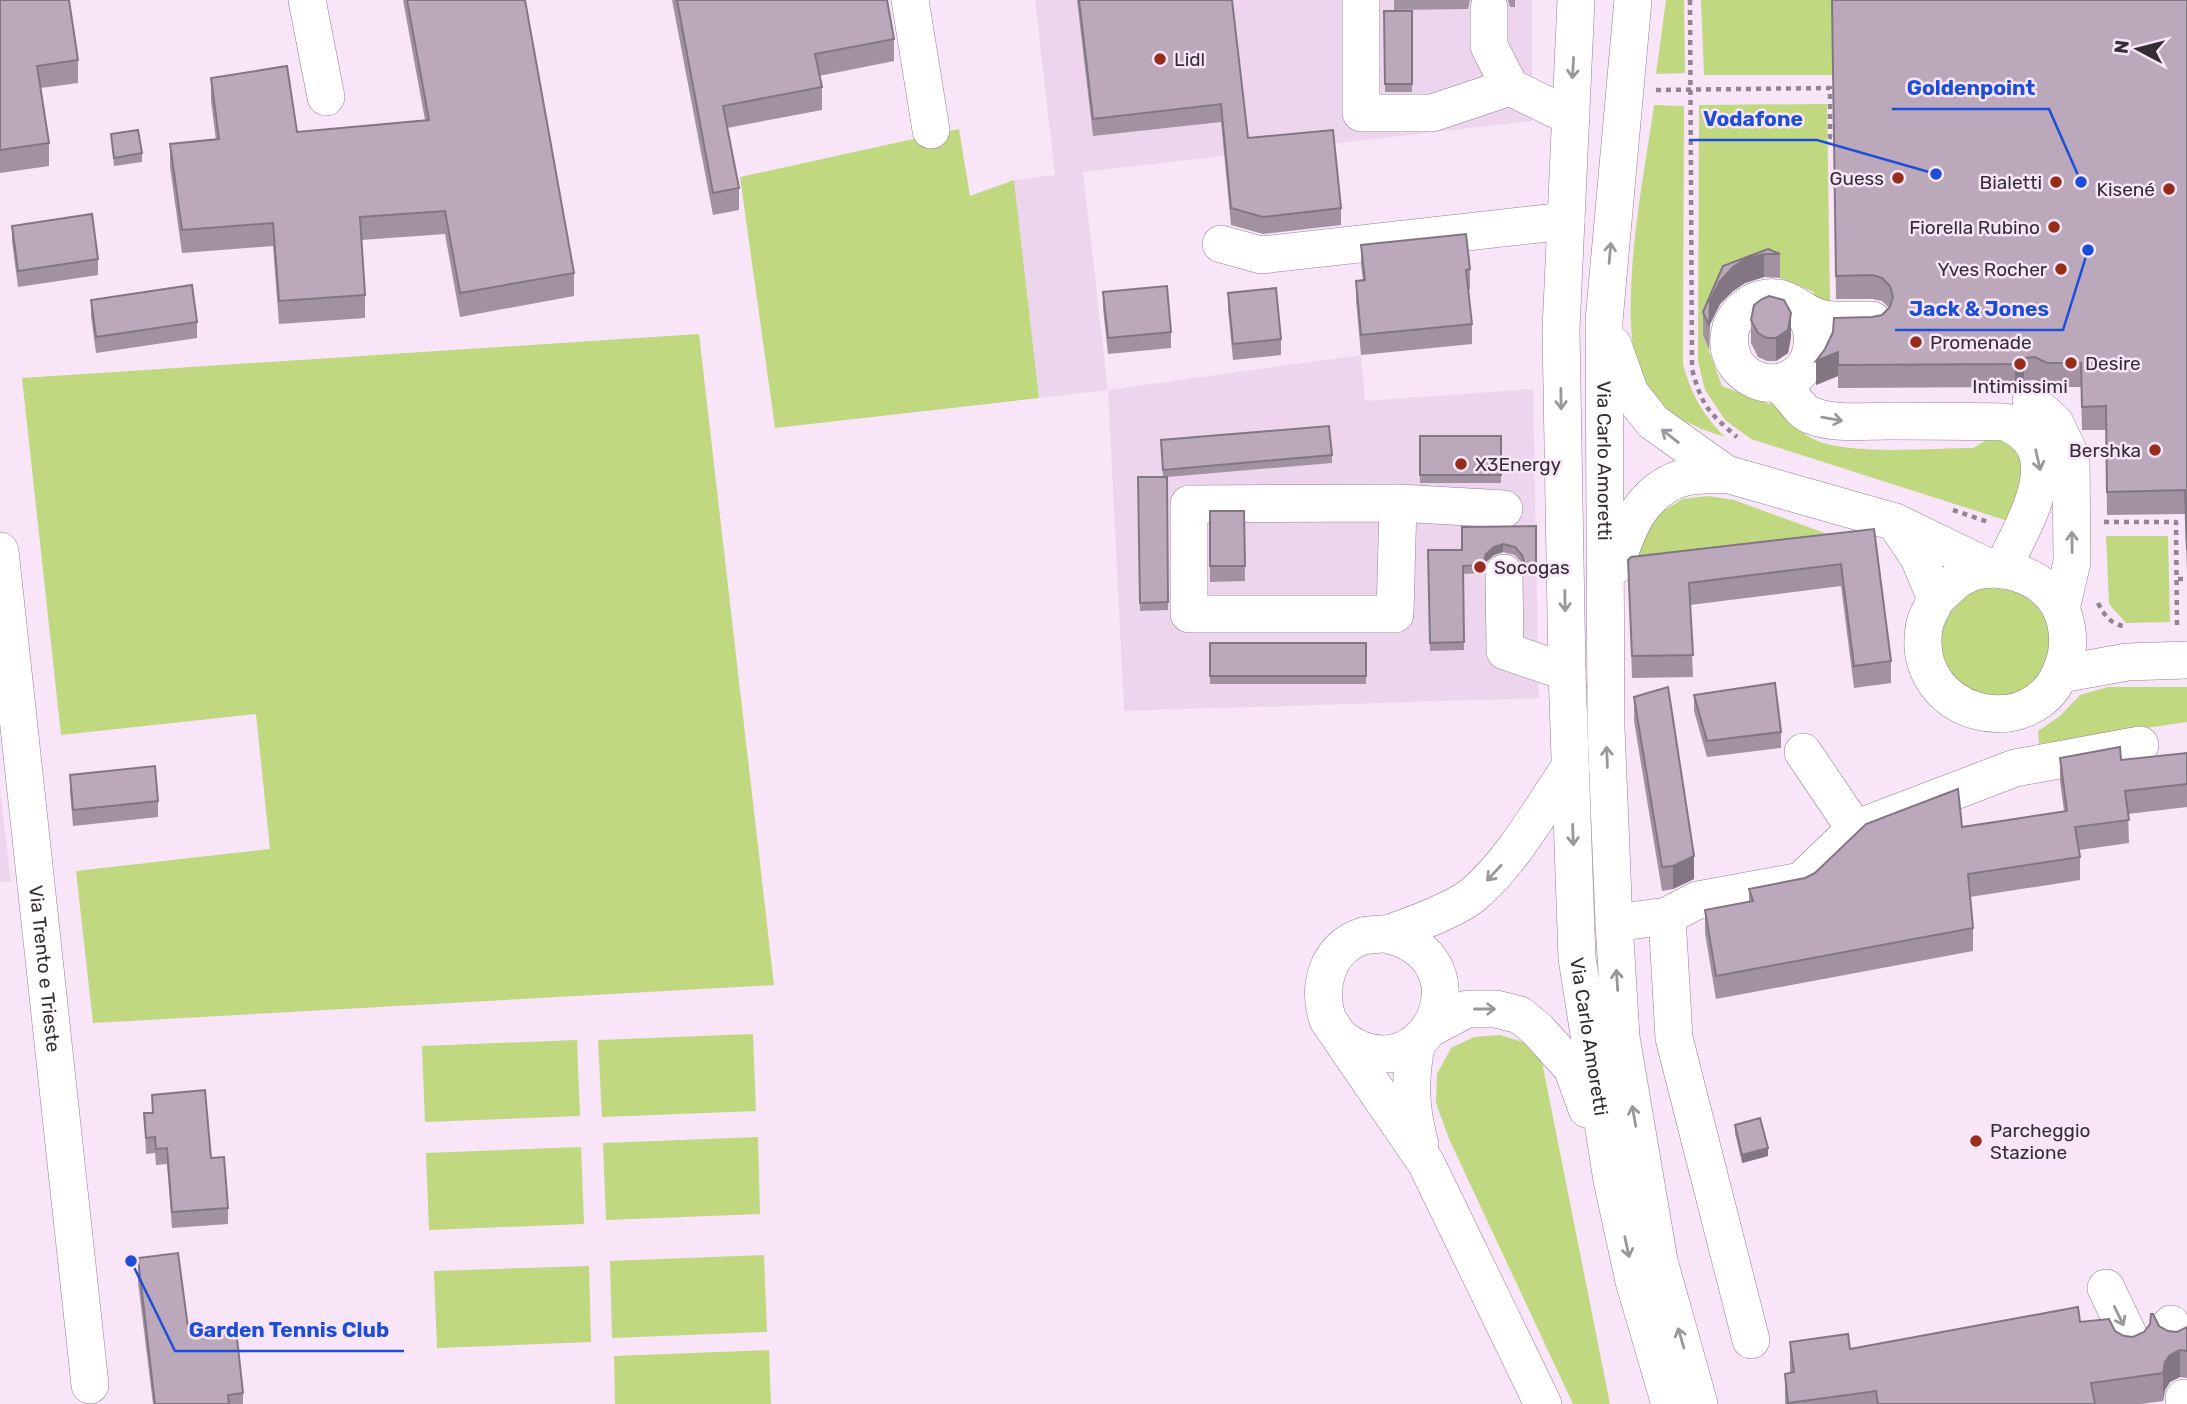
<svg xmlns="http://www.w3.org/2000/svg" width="2187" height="1404" font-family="Rubik,sans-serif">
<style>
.built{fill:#edd6ed}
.green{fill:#c0d880}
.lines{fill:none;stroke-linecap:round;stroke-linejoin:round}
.minor-casing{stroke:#928192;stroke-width:38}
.path{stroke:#918591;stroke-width:4.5;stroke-dasharray:5 5;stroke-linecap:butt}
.minor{stroke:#fff;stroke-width:37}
.wall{fill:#a191a1}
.shaded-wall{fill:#837683}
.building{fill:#bba9bb;stroke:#837683;stroke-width:2}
.oneway{stroke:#9a969a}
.poi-dot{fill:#962c1a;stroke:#f8e5f8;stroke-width:2.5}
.labels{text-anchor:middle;stroke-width:5;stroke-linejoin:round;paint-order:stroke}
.poi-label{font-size:19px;fill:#342d34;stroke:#f8e5f8;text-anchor:start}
.street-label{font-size:19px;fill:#342d34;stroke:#f8e5f8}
.leader{fill:none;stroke:#1d4ed8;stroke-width:2.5}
.callout-dot{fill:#1d4ed8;stroke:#f8e5f8;stroke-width:2.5}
.callout-label{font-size:21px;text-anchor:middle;font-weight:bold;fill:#1d4ed8;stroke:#f8e5f8;stroke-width:5;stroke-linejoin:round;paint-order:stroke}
</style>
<rect width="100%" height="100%" fill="#f8e5f8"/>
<g class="built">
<polygon points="1035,0 1532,0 1532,121 1083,172 1108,390 1361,355 1365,401 1533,389 1539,698 1124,711 1108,390 1039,398 1014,180 1055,175"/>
<polygon points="0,789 11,882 0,882"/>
</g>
<g class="green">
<polygon points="1666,0 1684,0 1685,73 1656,74"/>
<polygon points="1701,0 1832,0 1833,75 1704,75"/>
<path d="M1827 104 1830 304H1810L1814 292 1768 273 1723 289 1703 335 1722 386 1769 404 1776 401C1787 415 1797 431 1813 439 1848 456 1933 448 1973 448L1988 439 2006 436 2030 457 2011 522 1751 439 1725 420 1705 390 1698 361 1699 105Z"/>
<path d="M1654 105 1684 106 1683 364C1691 394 1703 415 1725 437 1695 427 1662 415 1645 386 1612 328 1645 173 1654 105Z"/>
<polygon points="959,129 970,196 1014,180 1039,398 775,428 740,177"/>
<polygon points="699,334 774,985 93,1023 76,871 270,849 256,714 61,735 22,378"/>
<polygon points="1708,496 1734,500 1874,551 1628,579 1629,558 1661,512 1683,499"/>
<polygon points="2106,536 2168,536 2170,622 2126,623 2109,604"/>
<circle cx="1995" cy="641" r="56"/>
<polygon points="2108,687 2187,687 2187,722 2039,744 2038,731 2060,716 2080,695"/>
<polygon points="753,1034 756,1111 602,1117 598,1040"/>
<polygon points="1500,1035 1523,1042 1542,1062 1610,1404 1573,1404 1449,1139 1436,1103 1437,1074 1451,1048 1474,1037"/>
<polygon points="577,1040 580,1116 425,1122 422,1046"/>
<polygon points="758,1137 760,1214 606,1220 603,1143"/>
<polygon points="581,1147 584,1224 429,1230 426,1153"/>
<polygon points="764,1255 767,1332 612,1338 610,1261"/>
<polygon points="589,1266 591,1342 437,1348 434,1271"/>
<polygon points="769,1350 771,1404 615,1404 614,1356"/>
</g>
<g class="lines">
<defs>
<g id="minor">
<polyline points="307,0 326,97"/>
<polyline points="910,0 931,130"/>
<polyline points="1361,0 1361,113 1432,113 1510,87"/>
<path id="s1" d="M1576 0 1561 330 1567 672 1577 958 1612 1180 1634 1281 1670 1404"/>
<path id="s2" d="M1633 0 1604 321 1606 728 1614 923 1621 1037 1659 1261 1699 1404"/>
<polyline points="1489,8 1489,46 1510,87 1571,117"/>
<polyline points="1221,244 1261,255 1566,221"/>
<path d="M1872 320C1854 320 1837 322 1819 318 1805 314 1796 303 1782 299 1754 292 1728 315 1729 343 1730 355 1736 367 1746 374 1766 389 1793 384 1806 364 1837 319 1772 272 1737 316 1729 326 1728 339 1731 351 1735 367 1747 379 1763 382 1816 393 1833 313 1781 299 1746 290 1715 332 1735 363 1742 373 1753 381 1765 383 1771 384 1775 382 1780 385 1791 393 1799 410 1810 415 1834 425 1864 421 1889 421 1928 421 1966 421 2005 422 2074 450 2022 525 2002 570"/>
<polyline points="1613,345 1630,393 1653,422 1726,474 1895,522 1992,569"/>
<polyline points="2031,401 2055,423 2071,457 2072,562 2061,609"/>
<polyline points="1398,503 1395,614 1189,614 1189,504 1398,503 1504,509"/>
<path d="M1895 522 1919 558 1936 599C1932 608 1925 618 1924 628 1910 717 2036 748 2063 666 2070 648 2069 627 2061 609 2044 574 1994 558 1960 578 1952 583 1944 592 1936 599"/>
<path id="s3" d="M0 551 90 1385"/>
<path d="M1615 566C1628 528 1640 492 1682 478 1695 474 1713 475 1726 474"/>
<polyline points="1504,573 1505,651 1567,672"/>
<polyline points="2061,674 2127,662 2187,660"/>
<polyline points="1803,752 1855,829"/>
<polyline points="1667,916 1674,1038 1751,1340"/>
<polyline points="1614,923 1667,916 1698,900 1801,881 1855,829 2015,768 2140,745"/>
<polyline points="1431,1028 1467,1009 1496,1009 1520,1015 1538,1030 1572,1068 1587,1109"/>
<path d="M1343 1040C1349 1043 1356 1048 1362 1050 1434 1077 1483 957 1386 934"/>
<path d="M1417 1042C1409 1078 1410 1109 1420 1144"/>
<polyline points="2106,1288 2128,1334 2130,1344"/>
<polyline points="2171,1324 2174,1339"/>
<polyline points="2184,1398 2185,1404"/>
<path d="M1543 1404 1426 1163 1328 1020C1317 988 1326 948 1363 936 1371 934 1381 935 1390 933 1413 925 1454 910 1473 895 1512 862 1541 809 1570 767"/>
</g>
</defs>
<use href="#minor" class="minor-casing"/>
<g class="path">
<path d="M1690 0 1692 369C1702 406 1708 412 1737 437"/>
<polyline points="1656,90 1830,88 1830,137 1836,137"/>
<polyline points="1953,510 1988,522"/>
<polyline points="2104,522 2176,522 2177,629"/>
<polyline points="2178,579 2187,579"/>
<path d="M2098 603C2105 617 2111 624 2127 627"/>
</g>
<use href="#minor" class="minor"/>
</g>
<g class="wall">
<polygon points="0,0 78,60 78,83 41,88 49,143 49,166 0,173"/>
<polygon points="403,0 525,0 574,273 574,296 460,317 445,234 361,240 365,295 365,318 279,324 273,246 182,253 170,167 170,144 216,140 211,101 211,78 297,132 425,120"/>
<polygon points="672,0 887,0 894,39 894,61 819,76 822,87 822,110 727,128 739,188 739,210 713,215"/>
<polygon points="1077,0 1232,0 1248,138 1341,208 1341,225 1263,234 1231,225 1221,122 1093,136"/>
<polygon points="1394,0 1470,0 1468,9 1394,10"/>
<polygon points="1508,0 1515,0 1515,7 1510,7"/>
<polygon points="1832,0 2187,0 2187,573 2185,514 2107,515 2106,430 2082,430 2081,387 2047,387 2035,380 2024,381 2015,387 1838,388 1838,376 1816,385 1872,317 1882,315 1889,308 1882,301 1872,299 1836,299"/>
<polygon points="1384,11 1412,11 1412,92 1385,92"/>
<polygon points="111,134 142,153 142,162 114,166"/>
<polygon points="12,226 98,259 98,275 18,287 12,241"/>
<polygon points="1361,245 1470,269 1470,289 1468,289 1472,324 1472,344 1361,355 1356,300 1356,281 1363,280 1361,265"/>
<polygon points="1768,249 1780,254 1780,278 1764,277 1745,283 1733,291 1720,304 1710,324 1709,350 1703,335 1703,312"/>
<polygon points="1103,292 1171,332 1171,348 1108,354 1103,308"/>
<polygon points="1228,293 1281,339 1281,355 1233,360 1228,309"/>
<polygon points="91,300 197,322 197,338 96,353 91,316"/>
<polygon points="1751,320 1791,337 1788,353 1776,361 1767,361 1758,357 1751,343"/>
<rect x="1420" y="436" width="81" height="47"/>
<polygon points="1161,440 1332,455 1332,463 1167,477 1168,610 1140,611 1138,477 1163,477"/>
<polygon points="1210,511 1244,511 1245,581 1210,582"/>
<polygon points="1536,526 1536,573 1525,573 1522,563 1515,555 1503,552 1494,555 1486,562 1483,573 1463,574 1464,650 1430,651 1428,550 1462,550"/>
<polygon points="1874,529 1891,661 1891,683 1854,688 1841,586 1690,605 1693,677 1632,678 1628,560"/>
<rect x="1210" y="643" width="156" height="41"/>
<polygon points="1694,695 1781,732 1781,748 1707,757 1694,711"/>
<polygon points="1634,697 1694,879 1673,889 1662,891 1634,721"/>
<polygon points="2187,753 2187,807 2128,814 2129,843 2079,850 2080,857 2080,880 1970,897 1973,928 1973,951 1716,999 1705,933 1705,910 1749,902 1749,889 1805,878 1962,827 2064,811 2060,781 2060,758 2121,760"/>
<polygon points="70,775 158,801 158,817 73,826 70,791"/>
<polygon points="152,1095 211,1158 228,1208 228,1224 172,1228 167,1164 156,1165 155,1153 146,1154 144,1113 152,1113"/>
<polygon points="1735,1125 1768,1156 1742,1163 1735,1133"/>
<polygon points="138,1258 189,1335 243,1393 243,1404 153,1404 138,1282"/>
<polygon points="2080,1322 2115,1331 2124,1336 2133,1337 2159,1326 2168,1331 2177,1332 2187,1327 2187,1378 2180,1377 2170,1382 2165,1390 2163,1401 2141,1404 1785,1404 1785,1374 1790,1373 1790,1342 1850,1349"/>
</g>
<g class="shaded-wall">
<polygon points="1764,254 1764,277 1745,283 1733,291 1720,304 1710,324 1709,350 1710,301 1720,281 1733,267 1745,259"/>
<polygon points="1791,313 1791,337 1788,353 1776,361 1776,338"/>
<polygon points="1838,352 1838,376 1816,385 1816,361"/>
<polygon points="2024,358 2024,381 2015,387 2015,364"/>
<polygon points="1503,544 1503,552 1494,555 1486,562 1483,573 1483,565 1486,554 1494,547"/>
<polygon points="1694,856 1694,879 1673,889 1673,866"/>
<polygon points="1768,1148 1768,1156 1742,1163 1742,1155"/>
<polygon points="2180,1350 2180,1377 2170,1382 2165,1390 2163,1401 2163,1373 2165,1362 2170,1355"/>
</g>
<g class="building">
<polygon points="0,0 69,0 78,60 37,66 49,143 0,150"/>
<polygon points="407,0 525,0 574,273 460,293 445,211 360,217 365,295 279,301 273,223 182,230 170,144 219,139 211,78 287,66 297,132 429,120"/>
<polygon points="677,0 887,0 894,39 815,54 822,87 723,106 739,188 713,193"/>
<polygon points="1079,0 1232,0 1248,138 1333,130 1341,208 1263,217 1231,208 1221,104 1093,119"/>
<polygon points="1832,0 2187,0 2187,550 2185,490 2107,492 2106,406 2082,407 2081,363 2047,363 2035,357 2024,358 2015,364 1838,365 1838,352 1816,361 1825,349 1833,332 1834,318 1872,317 1882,315 1890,307 1893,297 1890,286 1882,278 1872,275 1836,276"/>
<polygon points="1384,11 1412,11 1412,84 1385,84"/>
<polygon points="138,130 142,153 114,158 111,134"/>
<polygon points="92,214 98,259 18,271 12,226"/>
<polygon points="1466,234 1470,269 1466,270 1472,324 1361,335 1356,281 1365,280 1361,245"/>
<polygon points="1768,249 1780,254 1764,254 1745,259 1733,267 1720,281 1710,301 1709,326 1703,312 1723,266"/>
<polygon points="192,285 197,322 96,337 91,300"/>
<polygon points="1167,286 1171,332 1108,338 1103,292"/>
<polygon points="1276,288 1281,339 1233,344 1228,293"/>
<polygon points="1769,296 1784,300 1791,313 1788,330 1776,338 1767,338 1758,333 1751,320 1754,305 1762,299"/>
<polygon points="1329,426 1332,455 1163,470 1161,440"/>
<rect x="1420" y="436" width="81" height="39"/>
<polygon points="1138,477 1167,477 1168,602 1140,603"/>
<polygon points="1210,511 1244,511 1245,566 1210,566"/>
<polygon points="1536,526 1536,564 1525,565 1522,555 1515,547 1503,544 1494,547 1486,554 1483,565 1463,566 1464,642 1430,643 1428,550 1462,550 1462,527"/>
<polygon points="1874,529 1891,661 1854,666 1841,564 1689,583 1693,655 1632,656 1628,560 1631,557"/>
<rect x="1210" y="643" width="156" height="33"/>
<polygon points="1775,683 1781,732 1707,741 1694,695"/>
<polygon points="1668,687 1694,856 1673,866 1662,867 1634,697"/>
<polygon points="2120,747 2121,760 2187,753 2187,784 2125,791 2129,820 2075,827 2080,857 1968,874 1973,928 1716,976 1705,910 1753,901 1749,889 1805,878 1815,873 1866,824 1958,789 1962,827 2067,811 2060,758"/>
<polygon points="155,766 158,801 73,810 70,775"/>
<polygon points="205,1090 211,1158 224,1157 228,1208 172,1212 167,1148 156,1149 155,1137 146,1138 144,1113 153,1113 152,1095"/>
<polygon points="1760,1118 1768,1148 1742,1155 1735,1125"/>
<polygon points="178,1253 189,1335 236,1329 243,1393 228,1395 229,1404 155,1404 138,1258"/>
<polygon points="2078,1307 2080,1322 2109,1319 2115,1331 2124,1336 2133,1337 2144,1332 2150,1324 2151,1314 2153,1314 2159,1326 2168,1331 2177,1332 2187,1327 2187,1351 2180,1350 2170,1355 2165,1362 2163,1373 2091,1383 2095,1404 1878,1404 1876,1391 1788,1403 1785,1374 1794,1372 1790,1342 1848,1334 1850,1349"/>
</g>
<defs><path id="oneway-shaft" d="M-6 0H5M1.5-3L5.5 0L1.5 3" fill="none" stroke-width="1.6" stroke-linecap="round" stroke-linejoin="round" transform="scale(1.75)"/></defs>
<g class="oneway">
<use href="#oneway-shaft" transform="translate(1573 68) rotate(93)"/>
<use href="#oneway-shaft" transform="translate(1610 253) rotate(-85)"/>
<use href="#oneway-shaft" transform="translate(1561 399) rotate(89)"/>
<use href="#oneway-shaft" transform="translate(1832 419) rotate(10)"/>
<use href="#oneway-shaft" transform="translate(1670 436) rotate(-142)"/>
<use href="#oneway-shaft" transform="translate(2038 460) rotate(77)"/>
<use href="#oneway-shaft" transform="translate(2072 542) rotate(-91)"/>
<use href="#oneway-shaft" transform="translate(1565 601) rotate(89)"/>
<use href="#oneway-shaft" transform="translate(1607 757) rotate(-92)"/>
<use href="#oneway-shaft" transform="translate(1573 835) rotate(88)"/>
<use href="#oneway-shaft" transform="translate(1494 873) rotate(133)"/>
<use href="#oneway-shaft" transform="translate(1617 980) rotate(-94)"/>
<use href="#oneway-shaft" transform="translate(1485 1009)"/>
<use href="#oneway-shaft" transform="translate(1634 1116) rotate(-100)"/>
<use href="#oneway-shaft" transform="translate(1627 1247) rotate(78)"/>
<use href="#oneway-shaft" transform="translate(2119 1316) rotate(64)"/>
<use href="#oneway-shaft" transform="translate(1681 1338) rotate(-106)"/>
</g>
<g class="poi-dot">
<circle cx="1160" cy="59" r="7"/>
<circle cx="1898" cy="178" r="7"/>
<circle cx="2056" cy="182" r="7"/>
<circle cx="2169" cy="189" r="7"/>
<circle cx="2054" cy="227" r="7"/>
<circle cx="2061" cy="269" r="7"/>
<circle cx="1916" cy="342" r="7"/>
<circle cx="2071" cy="363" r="7"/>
<circle cx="2020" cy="364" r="7"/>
<circle cx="2155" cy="450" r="7"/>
<circle cx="1461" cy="464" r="7"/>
<circle cx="1480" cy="567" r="7"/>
<circle cx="1976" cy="1141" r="7"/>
</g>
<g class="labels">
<g class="poi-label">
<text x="1174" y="66">Lidl</text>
<text x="1884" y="185" text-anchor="end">Guess</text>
<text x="2042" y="189" text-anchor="end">Bialetti</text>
<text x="2155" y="196" text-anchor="end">Kisené</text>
<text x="2040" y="234" text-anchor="end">Fiorella Rubino</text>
<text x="2047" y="276" text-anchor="end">Yves Rocher</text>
<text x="1930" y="349">Promenade</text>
<text x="2085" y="370">Desire</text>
<text x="2020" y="393" text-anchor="middle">Intimissimi</text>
<text x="2141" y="457" text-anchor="end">Bershka</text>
<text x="1475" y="471">X3Energy</text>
<text x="1494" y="574">Socogas</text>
<text x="1990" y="1137">Parcheggio<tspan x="1990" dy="22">Stazione</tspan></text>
</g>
<g class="street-label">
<text dy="7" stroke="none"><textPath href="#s2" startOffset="462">Via Carlo Amoretti</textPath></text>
<text dy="7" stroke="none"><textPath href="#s3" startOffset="420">Via Trento e Trieste</textPath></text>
<text dy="7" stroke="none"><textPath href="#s1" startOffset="1038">Via Carlo Amoretti</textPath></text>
</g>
</g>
<path class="leader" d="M2081 182L2049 109H1892M1936 174L1817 140H1689M2088 250L2063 330H1895M131 1261L175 1351H404"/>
<g class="callout-dot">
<circle cx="2081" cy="182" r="7"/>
<circle cx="1936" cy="174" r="7"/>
<circle cx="2088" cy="250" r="7"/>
<circle cx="131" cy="1261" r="7"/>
</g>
<g class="callout-label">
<text x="1971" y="95">Goldenpoint</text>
<text x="1753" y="126">Vodafone</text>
<text x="1979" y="316">Jack &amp; Jones</text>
<text x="289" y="1337">Garden Tennis Club</text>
</g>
<g transform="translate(2138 49) rotate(277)" stroke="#f8e5f8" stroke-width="5" paint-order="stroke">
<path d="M0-5L12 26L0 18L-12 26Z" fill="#342d34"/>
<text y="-10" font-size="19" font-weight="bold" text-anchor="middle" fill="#342d34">N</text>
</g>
</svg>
